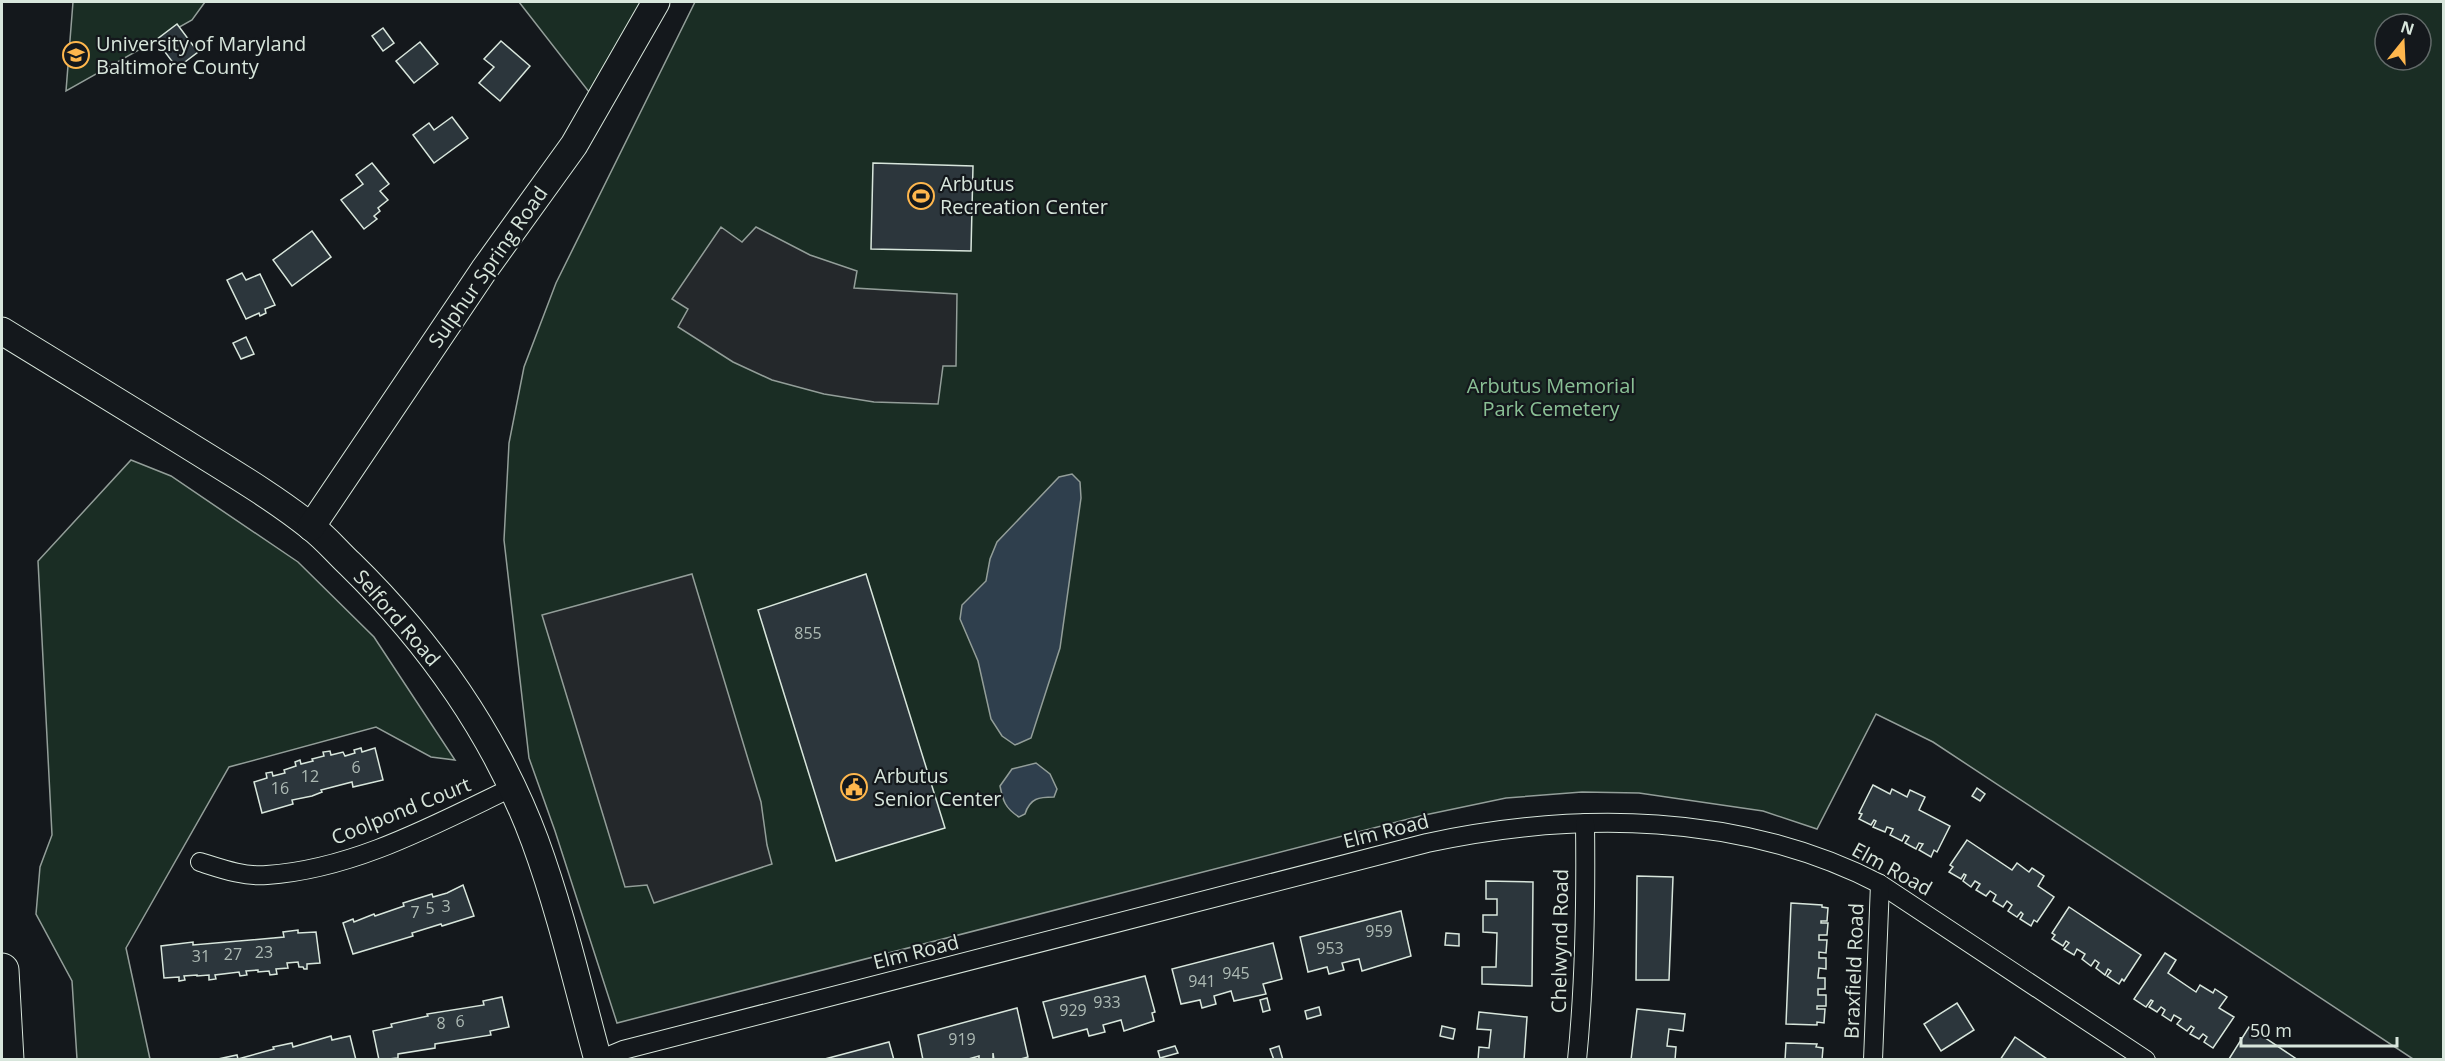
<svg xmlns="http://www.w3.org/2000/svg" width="2445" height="1061" font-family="'Open Sans',sans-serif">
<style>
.green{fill:#1a2d24;stroke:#939e99;stroke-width:1.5;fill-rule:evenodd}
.parking{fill:#24282b;stroke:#939e99;stroke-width:1.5}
.water{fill:#2f3f4d;stroke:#939e99;stroke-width:1.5}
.building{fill:#2c363c;stroke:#d8e6dc;stroke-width:1.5}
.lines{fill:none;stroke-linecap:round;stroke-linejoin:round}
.street-casing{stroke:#d8e6dc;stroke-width:20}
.secondary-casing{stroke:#d8e6dc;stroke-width:29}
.highway-casing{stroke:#d8e6dc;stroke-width:35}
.street{stroke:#14181c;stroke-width:18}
.secondary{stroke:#14181c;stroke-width:27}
.highway{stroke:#14181c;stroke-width:33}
.labels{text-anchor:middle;stroke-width:4.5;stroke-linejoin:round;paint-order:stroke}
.number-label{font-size:16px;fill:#adbab4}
.poi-label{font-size:20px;fill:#d8e6dc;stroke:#14181c;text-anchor:start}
.street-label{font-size:20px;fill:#d8e6dc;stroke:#14181c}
.park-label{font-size:20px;fill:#8ac095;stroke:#14181c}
</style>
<rect width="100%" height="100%" fill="#14181c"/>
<g class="green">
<polygon points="73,2 205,2 192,20 66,91"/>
<polygon points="519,2 641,2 589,92"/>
<path d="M695 2H2443V1059H2413L1933 742 1876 714 1817 829 1763 811 1639 793 1582 792 1506 798 1420 816 617 1023 555 831 529 758 504 540 509 443 524 367 556 283ZM2385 24H2421V60H2385Z"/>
<polygon points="131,460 171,476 298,562 374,637 455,760 431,757 376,727 229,767 126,948 150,1059 77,1059 72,981 36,914 40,867 52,835 38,561"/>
</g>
<g class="parking">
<polygon points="721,227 742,242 756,227 810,255 857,271 854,288 957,294 956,366 943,366 938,404 874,402 824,394 772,380 733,362 678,327 688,309 672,299"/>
<polygon points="692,574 761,802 767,845 772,864 654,903 647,885 625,887 542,615"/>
</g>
<g class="water">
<polygon points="1072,474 1080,482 1081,498 1060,648 1031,738 1015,745 1002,736 991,719 978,661 960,619 962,605 986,581 990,559 997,542 1059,477"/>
<path d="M1036 763 1050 774 1057 789 1054 797C1039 797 1030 798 1025 814L1019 817C1005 808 1003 801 1000 786L1012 769Z"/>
</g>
<g class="building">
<polygon points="177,24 198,52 177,68 156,40"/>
<polygon points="383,28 394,43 383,51 372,36"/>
<polygon points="501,41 530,66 500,101 479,83 494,67 484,59"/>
<polygon points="420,42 438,64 414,83 396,61"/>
<polygon points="452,117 468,138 434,163 413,135 429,123 434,130"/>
<polygon points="372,163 389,184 380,191 388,200 378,208 380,211 374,216 377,219 364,229 341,200 363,184 356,175"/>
<polygon points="873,163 973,166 971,251 871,249"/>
<polygon points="312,231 331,257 292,286 273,260"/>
<polygon points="242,273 246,280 260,274 275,305 265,309 266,313 260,316 259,313 246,319 227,280"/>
<polygon points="246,337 254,354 241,359 233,343"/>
<polygon points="866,574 945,828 836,861 758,610"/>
<polygon points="361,748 362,752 375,748 383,780 353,787 352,782 321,790 322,792 312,796 292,800 293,804 262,813 254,782 267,778 266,773 272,772 273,776 285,773 284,770 296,766 295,762 300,760 301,764 313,761 312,759 324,756 323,752 330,751 331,755 343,752 345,756 355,753 354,750"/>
<polygon points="1873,785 1890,794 1892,789 1907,797 1910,790 1925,797 1919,810 1950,826 1937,852 1934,850 1931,857 1919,850 1923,844 1919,843 1916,849 1905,843 1909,837 1905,835 1902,841 1890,835 1893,829 1887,827 1885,832 1873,827 1876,821 1874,820 1871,825 1859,819 1862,814 1859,813"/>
<polygon points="1977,788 1985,794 1980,801 1972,796"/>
<polygon points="1967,840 2012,870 2017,863 2029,872 2032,868 2044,876 2038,886 2054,897 2037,922 2034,920 2031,926 2020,919 2023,914 2021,912 2017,917 2008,911 2012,905 2007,901 2003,907 1993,901 1996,895 1990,891 1986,896 1976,890 1980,884 1975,881 1971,887 1963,881 1966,875 1964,874 1961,879 1949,872 1953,867 1950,865"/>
<polygon points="1637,876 1673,877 1669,980 1636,980"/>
<polygon points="1486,881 1533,882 1532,986 1482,984 1482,967 1496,967 1497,933 1483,932 1483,915 1497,915 1497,899 1486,899"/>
<polygon points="463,885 474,916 442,926 441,924 412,933 413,936 353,954 343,923 353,919 354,922 374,914 375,916 404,906 403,903 432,894 433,897 447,893"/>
<polygon points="1791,903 1822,905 1822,907 1828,908 1827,921 1821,921 1821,923 1828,923 1827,935 1819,935 1819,940 1827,940 1826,953 1819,952 1819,958 1826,958 1826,969 1819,968 1818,978 1825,978 1825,989 1818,989 1818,995 1826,995 1826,1006 1817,1006 1817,1009 1825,1009 1824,1023 1817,1022 1817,1025 1786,1024"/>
<polygon points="2069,907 2141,955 2124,981 2122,979 2119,984 2107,976 2111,971 2108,969 2105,975 2096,968 2099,963 2095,960 2091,966 2082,959 2085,954 2077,949 2074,955 2064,949 2069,943 2066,941 2063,946 2052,939 2055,935 2052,933"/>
<polygon points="1401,911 1411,956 1362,971 1359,959 1342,963 1344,970 1329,974 1327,967 1308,972 1300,937"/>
<polygon points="298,930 298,933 316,932 320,963 307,964 307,969 304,969 303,967 299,967 298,962 287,963 288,968 276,969 277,974 270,975 269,971 258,972 258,970 246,971 247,975 240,976 239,972 215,975 216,979 209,980 209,975 197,976 197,975 184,976 185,980 179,981 179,977 164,978 161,946 193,942 193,945 284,937 283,932"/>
<polygon points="1446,933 1459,934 1459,946 1445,945"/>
<polygon points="1273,943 1282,979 1263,984 1266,994 1234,1001 1231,991 1214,996 1216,1004 1202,1008 1200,1000 1181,1004 1172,969"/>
<polygon points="2165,953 2176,960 2168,973 2196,992 2200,985 2213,993 2215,989 2227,997 2219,1008 2234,1017 2213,1048 2204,1042 2207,1037 2203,1034 2199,1039 2190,1034 2194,1028 2191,1026 2187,1031 2177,1024 2181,1019 2174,1015 2171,1021 2162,1015 2165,1010 2161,1007 2157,1012 2149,1007 2153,1001 2151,1000 2146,1007 2134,999"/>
<polygon points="1145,976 1155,1012 1152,1013 1154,1021 1124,1031 1121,1020 1103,1025 1105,1032 1089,1036 1087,1029 1053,1038 1043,1002"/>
<polygon points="502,997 509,1027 490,1031 491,1035 435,1044 435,1048 398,1054 398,1058 379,1060 373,1031 392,1027 391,1024 428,1016 427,1014 484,1005 483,1001"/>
<polygon points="1267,998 1270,1010 1263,1012 1260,1000"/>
<polygon points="1957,1003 1974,1030 1941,1051 1924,1024"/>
<polygon points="1319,1007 1321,1015 1307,1019 1305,1011"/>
<polygon points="1017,1008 1028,1057 1017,1060 994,1060 993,1053 993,1060 979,1060 979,1056 965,1060 923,1060 918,1035"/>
<polygon points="1637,1009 1685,1014 1683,1031 1669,1029 1667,1046 1676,1047 1675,1060 1631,1060"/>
<polygon points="1479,1012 1527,1017 1524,1060 1478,1060 1479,1047 1489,1048 1491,1030 1477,1029"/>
<polygon points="1442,1026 1455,1029 1453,1039 1440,1036"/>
<polygon points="2249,1027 2298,1060 2229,1059"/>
<polygon points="331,1036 332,1040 350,1036 356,1060 218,1059 237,1055 238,1059 274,1049 273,1047 292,1043 293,1047"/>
<polygon points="2015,1037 2047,1059 2047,1060 2000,1060"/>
<polygon points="889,1042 894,1060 821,1060"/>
<polygon points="1786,1043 1817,1044 1816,1047 1823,1048 1822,1060 1785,1060"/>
<polygon points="1175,1046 1178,1053 1160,1058 1158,1051"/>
<polygon points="1279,1046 1283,1060 1274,1060 1270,1049"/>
</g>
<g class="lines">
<defs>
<g id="street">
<path d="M200 862C222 869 244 877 267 875 354 869 434 825 511 788"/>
<path d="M599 1060 623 1050 1427 843C1576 811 1741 812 1880 884L2146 1060"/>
<path d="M1577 1060C1585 980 1586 902 1585 823"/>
<polyline points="1873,1060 1880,884"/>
</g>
<g id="secondary">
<path d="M2 331C62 368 122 405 183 442 226 469 271 495 310 526 325 537 337 552 350 564 430 642 496 736 535 841 561 912 578 987 598 1060"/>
<polyline points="311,527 484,270 574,145 656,2"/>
</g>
<polyline id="highway" points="2,970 7,1060"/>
</defs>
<use href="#street" class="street-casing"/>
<use href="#secondary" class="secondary-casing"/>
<use href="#highway" class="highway-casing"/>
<use href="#street" class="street"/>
<use href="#secondary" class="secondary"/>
<use href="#highway" class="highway"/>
</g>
<defs>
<symbol id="university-ring" viewBox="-11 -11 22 22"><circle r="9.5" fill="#14181c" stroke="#ffb74d" stroke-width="1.5"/><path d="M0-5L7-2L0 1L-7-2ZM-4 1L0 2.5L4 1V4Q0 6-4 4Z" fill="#ffb74d"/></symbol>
<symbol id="stadium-ring" viewBox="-11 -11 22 22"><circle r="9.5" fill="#14181c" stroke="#ffb74d" stroke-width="1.5"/><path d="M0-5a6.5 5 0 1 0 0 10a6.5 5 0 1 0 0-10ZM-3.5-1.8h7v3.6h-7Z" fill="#ffb74d"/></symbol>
<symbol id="civic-ring" viewBox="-11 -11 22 22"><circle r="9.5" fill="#14181c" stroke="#ffb74d" stroke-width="1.5"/><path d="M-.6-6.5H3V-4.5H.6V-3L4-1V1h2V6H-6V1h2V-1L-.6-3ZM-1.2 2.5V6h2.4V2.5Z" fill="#ffb74d"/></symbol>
</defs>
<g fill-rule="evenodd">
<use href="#university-ring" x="61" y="40" width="30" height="30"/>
<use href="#stadium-ring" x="906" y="181" width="30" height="30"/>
<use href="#civic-ring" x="839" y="772" width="30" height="30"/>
</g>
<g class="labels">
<g class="number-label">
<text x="808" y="639">855</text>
<text x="356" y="773">6</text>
<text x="310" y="782">12</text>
<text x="280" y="794">16</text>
<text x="446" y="912">3</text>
<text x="430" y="914">5</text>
<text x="415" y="918">7</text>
<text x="1379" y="937">959</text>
<text x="1330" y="954">953</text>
<text x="264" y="958">23</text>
<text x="233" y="960">27</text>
<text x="201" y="962">31</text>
<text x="1236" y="979">945</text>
<text x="1202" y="987">941</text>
<text x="1107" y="1008">933</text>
<text x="1073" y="1016">929</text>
<text x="460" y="1027">6</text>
<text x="441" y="1029">8</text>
<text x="962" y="1045">919</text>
</g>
<g class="poi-label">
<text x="96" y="51">University of Maryland<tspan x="96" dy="23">Baltimore County</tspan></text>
<text x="940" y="191">Arbutus<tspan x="940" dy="23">Recreation Center</tspan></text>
<text x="874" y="783">Arbutus<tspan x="874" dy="23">Senior Center</tspan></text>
</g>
<g class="street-label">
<text transform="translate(488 267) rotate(-55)" y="7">Sulphur Spring Road</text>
<text transform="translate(397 618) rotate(49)" y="7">Selford Road</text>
<text transform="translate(401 811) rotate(-22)" y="7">Coolpond Court</text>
<text transform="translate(1386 831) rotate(-14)" y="7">Elm Road</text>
<text transform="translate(1892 869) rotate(29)" y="7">Elm Road</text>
<text transform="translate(1560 941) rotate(-89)" y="7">Chelwynd Road</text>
<text transform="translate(916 952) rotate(-14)" y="7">Elm Road</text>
<text transform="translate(1854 971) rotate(-88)" y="7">Braxfield Road</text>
</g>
<g class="park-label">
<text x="1551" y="393">Arbutus Memorial<tspan x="1551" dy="23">Park Cemetery</tspan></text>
</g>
</g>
<rect width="2445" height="1061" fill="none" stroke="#d8e6dc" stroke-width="6"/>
<g transform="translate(2403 42) rotate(18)"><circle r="28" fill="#14181c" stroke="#626a69" stroke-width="1.5"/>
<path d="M0-4.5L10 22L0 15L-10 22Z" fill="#ffb74d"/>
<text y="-9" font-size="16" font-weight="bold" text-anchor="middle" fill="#d8e6dc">N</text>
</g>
<path d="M2241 1037v9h156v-9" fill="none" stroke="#d8e6dc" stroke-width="3"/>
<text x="2250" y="1037" font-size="18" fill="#d8e6dc" stroke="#14181c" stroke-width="4.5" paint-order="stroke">50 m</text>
</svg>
